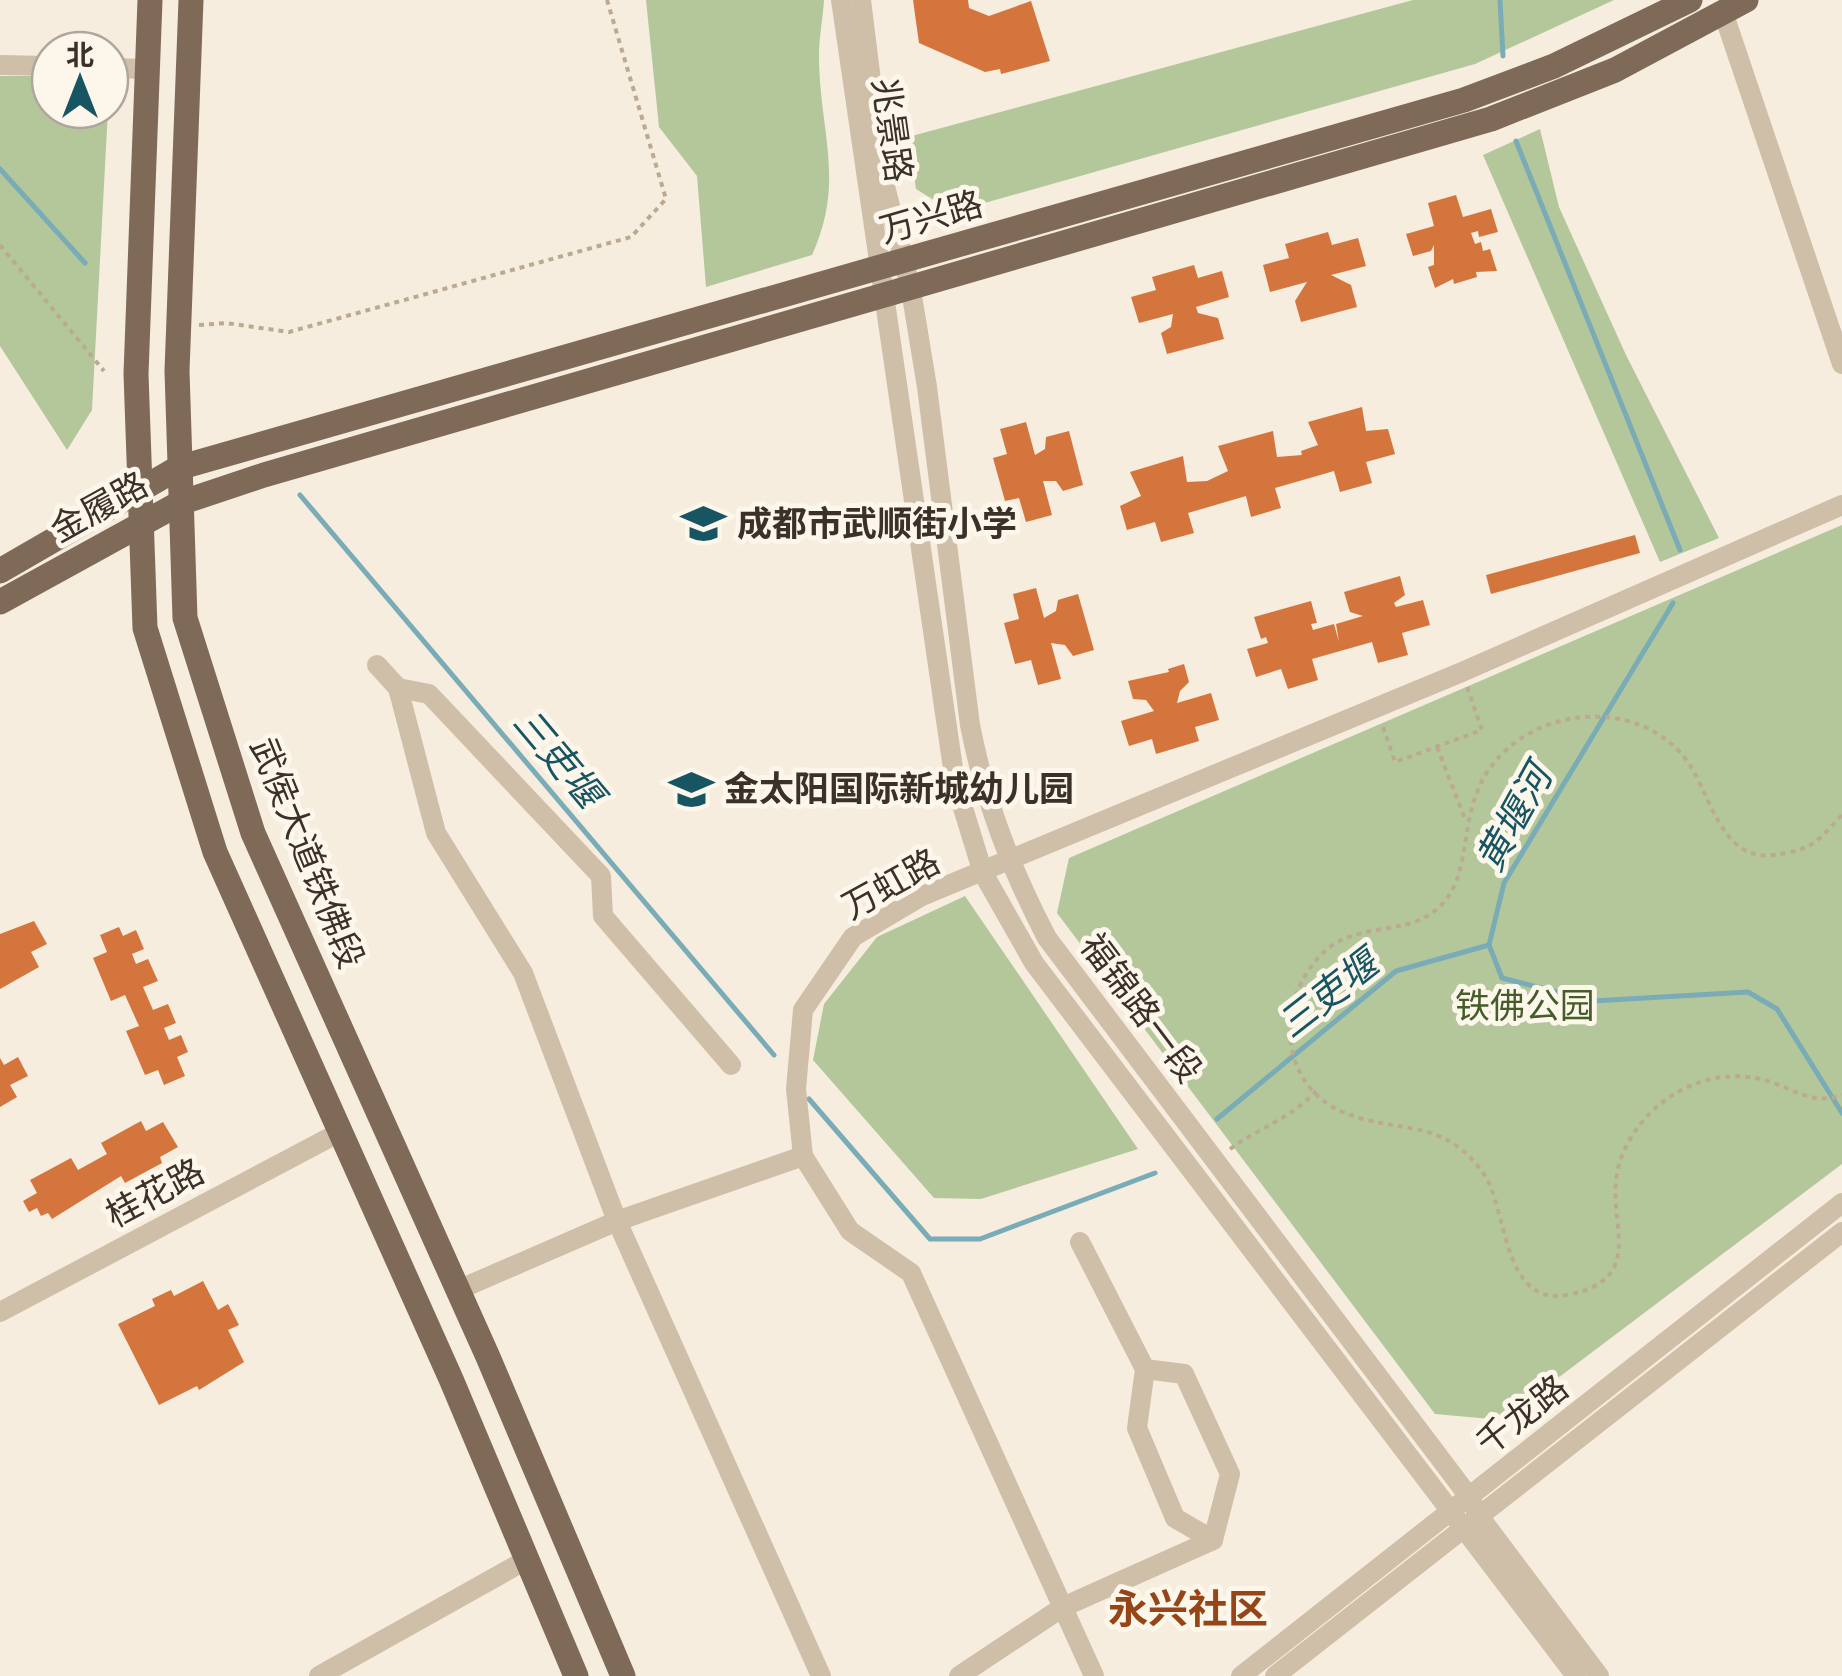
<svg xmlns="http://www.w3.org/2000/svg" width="1842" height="1676" font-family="Poppins,'Noto Sans SC',sans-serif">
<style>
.green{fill:#b3c79b}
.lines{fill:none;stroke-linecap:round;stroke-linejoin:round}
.stream{stroke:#79acb6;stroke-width:5}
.building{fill:#d4753d}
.path{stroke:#bca992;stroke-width:4;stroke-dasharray:5 5;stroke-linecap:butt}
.minor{stroke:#d0bfa8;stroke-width:20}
.major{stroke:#7f6a58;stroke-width:25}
.labels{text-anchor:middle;stroke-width:10;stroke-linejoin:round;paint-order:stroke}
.street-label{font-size:35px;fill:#3c3129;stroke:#fcf6eb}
.poi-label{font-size:35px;font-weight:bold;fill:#3c3129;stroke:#fcf6eb;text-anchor:start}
.park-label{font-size:35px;fill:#445d29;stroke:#fcf6eb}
.water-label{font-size:38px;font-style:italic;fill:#185563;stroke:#fcf6eb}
.quarter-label{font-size:40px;font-weight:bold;fill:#954517;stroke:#fcf6eb}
</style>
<rect width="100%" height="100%" fill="#f6edde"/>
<g class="green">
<path d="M646 0H824C823 18 819 37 819 55 819 131 846 180 812 255L706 287 697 176 659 127Z"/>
<polygon points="1413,0 1614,0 1475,64 953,212 916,189 908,137"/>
<polygon points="0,76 50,76 50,110 108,110 92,410 67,450 0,346"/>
<polygon points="1540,129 1559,207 1626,355 1719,538 1660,562 1483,155"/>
<polygon points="1842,525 1842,1164 1502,1420 1435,1414 1057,913 1069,858"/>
<polygon points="965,896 1138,1149 981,1199 934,1198 813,1060 824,1004 877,937"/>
</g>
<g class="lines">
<g class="stream">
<polyline points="1500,0 1503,56"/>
<polyline points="1516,141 1680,550"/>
<polyline points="0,169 85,263"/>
<polyline points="300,495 774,1055"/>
<polyline points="1673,603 1504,883 1489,945 1502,978 1593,1001 1748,992 1777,1009 1842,1113"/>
<polyline points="809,1099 930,1239 980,1239 1155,1173"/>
<polyline points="1217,1119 1396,971 1489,945"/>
</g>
</g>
<g class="building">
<polygon points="913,0 968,0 969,8 989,16 1031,1 1050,61 1001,74 1000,69 985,72 919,43"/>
<polygon points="1456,195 1463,217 1491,209 1498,232 1479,237 1478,231 1471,233 1475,244 1481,242 1483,251 1490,249 1497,271 1476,272 1477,277 1454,284 1453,279 1435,288 1428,267 1434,265 1434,245 1431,251 1413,256 1406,234 1434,226 1428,203"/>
<polygon points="1328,232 1332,245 1358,238 1366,266 1331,275 1351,285 1357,307 1301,322 1295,301 1307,282 1270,292 1263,265 1289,258 1285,244"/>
<polygon points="1194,265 1198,278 1222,271 1229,297 1196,307 1198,313 1218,318 1224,339 1167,354 1161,333 1171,327 1173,314 1139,323 1131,297 1156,290 1152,277"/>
<polygon points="1362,407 1366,431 1388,429 1395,454 1366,462 1372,483 1340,492 1334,471 1275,488 1281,508 1251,517 1246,496 1188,513 1194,533 1161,542 1155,522 1127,530 1120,506 1141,496 1130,472 1183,456 1187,482 1207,481 1228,471 1218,446 1273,431 1277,457 1302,455 1301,451 1318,445 1308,422"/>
<polygon points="1026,422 1035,455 1045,449 1046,437 1069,431 1083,485 1063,491 1056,481 1043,481 1052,515 1026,522 1019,498 1005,501 993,458 1007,454 1000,429"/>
<polygon points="1635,535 1640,553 1491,594 1486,575"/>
<polygon points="1400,576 1405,595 1394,603 1396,607 1423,600 1430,625 1402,633 1408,655 1378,663 1372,642 1312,659 1318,680 1288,689 1281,669 1256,677 1247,649 1268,643 1266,637 1261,639 1254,617 1311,601 1317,623 1311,624 1313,630 1334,624 1339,642 1336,624 1363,616 1350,612 1344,592"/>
<polygon points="1036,588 1044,618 1056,611 1058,600 1078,594 1094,650 1073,656 1065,645 1051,643 1061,679 1038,685 1031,660 1015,664 1004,623 1019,619 1013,594"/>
<polygon points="1184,664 1189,682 1180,691 1177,703 1211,693 1219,720 1195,727 1199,741 1156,754 1152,739 1129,746 1121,721 1154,711 1146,700 1133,699 1128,681 1169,672 1168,669"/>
<polygon points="34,921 47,944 31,952 39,967 0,989 0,934"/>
<polygon points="119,927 123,936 136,930 144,949 132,954 136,964 148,959 158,981 143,987 153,1010 168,1004 176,1023 164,1028 169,1040 181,1035 188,1052 177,1057 185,1076 164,1085 158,1070 145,1075 126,1031 139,1026 125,995 111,1001 93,958 107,952 100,935"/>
<polygon points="18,1057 28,1076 10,1085 17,1097 0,1107 0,1058 4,1065"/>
<polygon points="141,1121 146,1131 163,1122 178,1147 160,1157 162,1163 125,1183 121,1176 52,1219 48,1213 41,1216 37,1208 29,1212 23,1201 37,1193 30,1180 71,1158 78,1170 107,1154 101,1143"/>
<polygon points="203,1281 218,1310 228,1304 239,1325 228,1330 244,1362 199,1390 197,1386 159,1405 118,1324 155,1306 152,1299 171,1290 174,1296"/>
</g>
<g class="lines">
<g class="path">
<polyline points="0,245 104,371"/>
<polyline points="199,325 226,323 289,332 631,237 666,199 607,0"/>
<polyline points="1383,727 1395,762 1482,730 1467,687"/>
<polyline points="1437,747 1466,821"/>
<path d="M1842 815C1816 843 1812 850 1773 855 1719 862 1710 788 1684 757 1639 702 1552 706 1504 752 1450 803 1480 872 1437 909 1405 937 1355 921 1323 953 1275 999 1277 1085 1345 1113 1400 1135 1445 1116 1485 1176 1507 1210 1503 1307 1567 1295 1644 1280 1611 1230 1616 1182 1618 1159 1628 1139 1643 1121 1673 1085 1724 1066 1771 1082 1796 1091 1815 1105 1842 1095"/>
<path d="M1230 1149C1260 1127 1292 1118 1316 1091"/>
</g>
<g class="minor">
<polyline points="841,0 955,782 983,873 1034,963 1576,1676"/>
<path d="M861 0 883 178 911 290 927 387 970 725C985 802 1011 869 1047 938L1470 1498 1479 1516 1599 1676"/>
<polyline points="1723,12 1842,364"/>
<polyline points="0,65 50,66"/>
<polyline points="110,68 147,69"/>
<polyline points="377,665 398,688 436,833 523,973 617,1221 821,1676"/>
<polyline points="398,688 429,694 601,876 603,916 731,1065"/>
<polyline points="803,1156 796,1089 803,1010 853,937 922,896 1462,672 1842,505"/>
<polyline points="458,1290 617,1221 803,1156 850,1231 911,1273 1094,1676"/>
<polyline points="0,1312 340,1132"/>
<polyline points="1145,1369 1137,1428 1175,1518 1213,1540"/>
<polyline points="319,1676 526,1560"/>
<polyline points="959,1676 1063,1607 1213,1540 1230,1474 1184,1374 1145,1369 1080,1242"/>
<polyline points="1241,1676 1842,1203"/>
<polyline points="1275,1676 1842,1232"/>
</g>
<g class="major">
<polyline points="150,0 136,374 145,628 215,852 451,1379 576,1676"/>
<polyline points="191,0 177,371 185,618 253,833 488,1357 623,1676"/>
<polyline points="0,571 178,468 1464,100 1554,66 1690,0"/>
<polyline points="0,602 180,503 264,475 1491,119 1615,70 1746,0"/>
</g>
</g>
<defs>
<symbol id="school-bare" viewBox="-9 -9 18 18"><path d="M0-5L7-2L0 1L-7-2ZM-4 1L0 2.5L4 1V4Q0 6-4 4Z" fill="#185563" stroke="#fcf6eb" stroke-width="2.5" paint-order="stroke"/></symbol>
</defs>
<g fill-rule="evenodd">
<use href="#school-bare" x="672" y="492" width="63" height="63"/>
<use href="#school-bare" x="660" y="758" width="63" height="63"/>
</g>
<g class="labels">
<g class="street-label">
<text transform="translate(892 130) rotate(82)" y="12">兆景路</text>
<text transform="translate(931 217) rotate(-16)" y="12">万兴路</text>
<text transform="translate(99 507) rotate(-29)" y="12">金履路</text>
<text transform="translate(307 853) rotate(68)" y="12">武侯大道铁佛段</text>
<text transform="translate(891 884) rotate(-29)" y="12">万虹路</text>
<text transform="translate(1141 1008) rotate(53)" y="12">福锦路一段</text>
<text transform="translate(155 1193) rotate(-28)" y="12">桂花路</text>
<text transform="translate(1522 1415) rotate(-38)" y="12">千龙路</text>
</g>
<g class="poi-label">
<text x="737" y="536">成都市武顺街小学</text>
<text x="724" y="801">金太阳国际新城幼儿园</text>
</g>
<g class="park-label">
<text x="1525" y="1018">铁佛公园</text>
</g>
<g class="water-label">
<text transform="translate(558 758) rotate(50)" y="13">三吏堰</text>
<text transform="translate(1514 818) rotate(-61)" y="13">黄堰河</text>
<text transform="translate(1328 994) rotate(-38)" y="13">三吏堰</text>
</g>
<g class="quarter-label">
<text x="1188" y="1623">永兴社区</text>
</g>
</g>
<g transform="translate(80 80)"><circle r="48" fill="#fcf6eb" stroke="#afa79d" stroke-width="2.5"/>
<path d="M0-8L18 38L0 25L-18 38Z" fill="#185563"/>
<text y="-15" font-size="28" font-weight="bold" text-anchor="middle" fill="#3c3129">北</text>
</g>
</svg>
